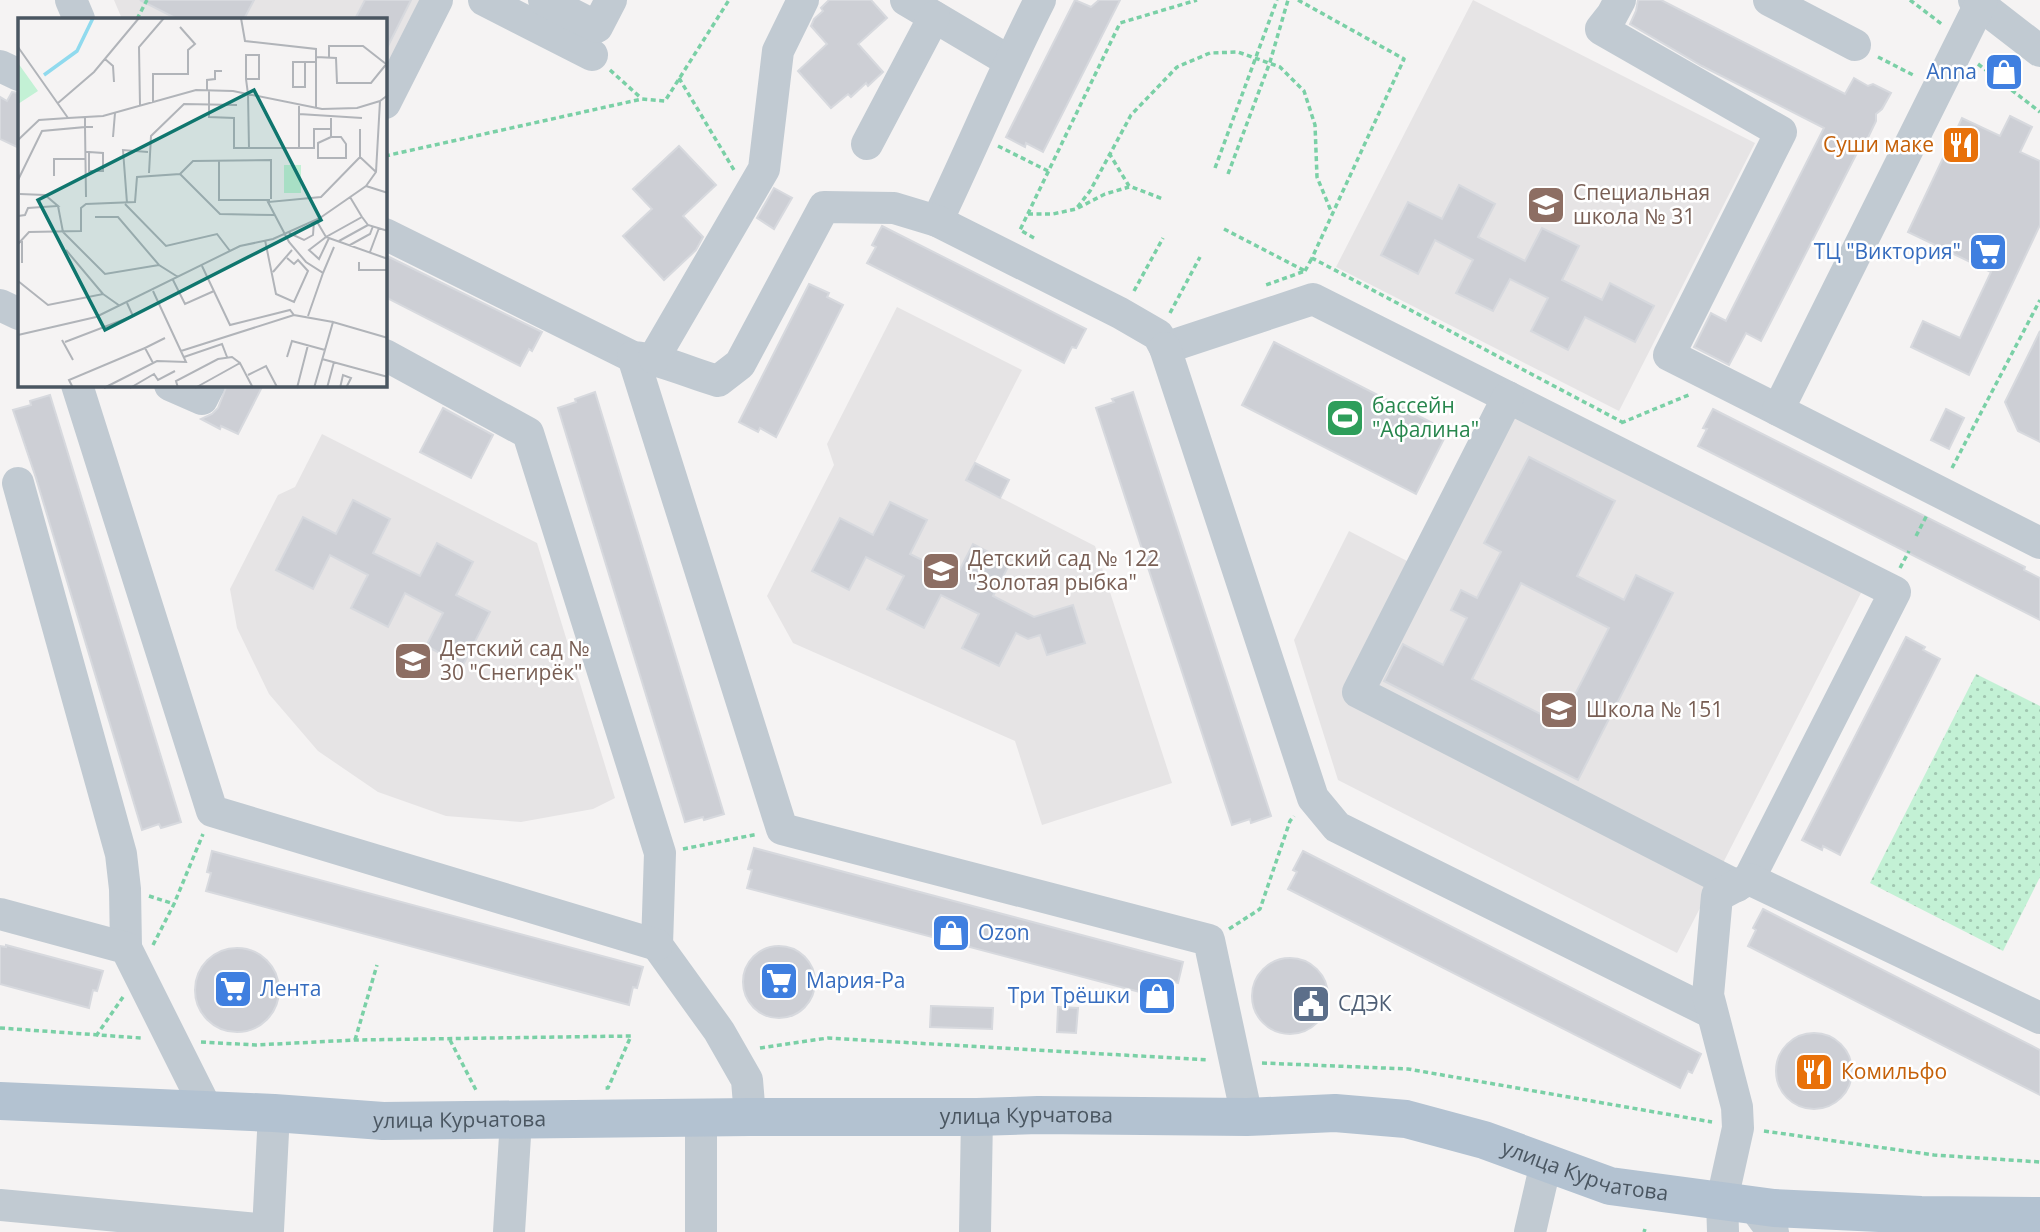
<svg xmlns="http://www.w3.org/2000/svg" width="2040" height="1232" font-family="'Open Sans',sans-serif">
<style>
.education{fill:#e6e4e5}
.grass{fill:url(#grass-dots)}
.building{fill:#cdcfd5;stroke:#d7d9de;stroke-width:2;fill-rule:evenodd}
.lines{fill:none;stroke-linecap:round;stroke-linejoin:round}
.path{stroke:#7ad0a6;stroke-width:3.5;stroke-dasharray:5 3.5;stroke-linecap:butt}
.minor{stroke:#c1cad2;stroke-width:32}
.major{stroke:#b3c2d1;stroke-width:38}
.labels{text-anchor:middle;stroke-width:5;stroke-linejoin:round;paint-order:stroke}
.shop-label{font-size:21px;fill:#366cbe;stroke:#fff;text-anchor:end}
.food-label{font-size:21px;fill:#c56008;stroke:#fff;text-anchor:end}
.education-label{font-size:21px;fill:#785e54;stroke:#fff;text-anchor:start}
.leisure-label{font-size:21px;fill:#27864d;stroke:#fff;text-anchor:start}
.service-label{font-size:21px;fill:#4e5e75;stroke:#fff;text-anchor:start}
.street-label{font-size:21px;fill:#4a5661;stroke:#fff}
.inset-river{fill:none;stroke:#90daee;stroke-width:3.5}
.inset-road{fill:none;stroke:#b1b4b9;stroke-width:2}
.view{fill:#0f766e;fill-opacity:0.15;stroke:#0f766e;stroke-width:3.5}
.inset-edge{fill:none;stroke:#4a5661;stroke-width:3.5}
</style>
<defs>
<pattern id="grass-dots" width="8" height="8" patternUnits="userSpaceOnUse" patternTransform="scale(1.75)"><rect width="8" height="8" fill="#c3f1d5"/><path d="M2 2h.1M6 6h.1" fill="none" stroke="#a0c6b0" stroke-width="1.8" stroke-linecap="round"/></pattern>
</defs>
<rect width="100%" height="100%" fill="#f5f3f3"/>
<g class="education">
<polygon points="114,0 421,0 385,71 385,19 122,19"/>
<polygon points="1473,0 1755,143 1619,411 1336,267"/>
<polygon points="897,307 1022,370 966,480 1095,546 1172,783 1042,825 1015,741 793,643 767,596 834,465 827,444"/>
<polygon points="1495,400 1864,587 1677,953 1338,780 1294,640 1349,531 1411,563"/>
<polygon points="322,434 537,543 615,798 593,809 521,822 446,816 378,792 318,751 269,694 237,628 230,589 278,495 295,487"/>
</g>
<polygon class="grass" points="1976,674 2040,706 2040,877 2003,951 1870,883"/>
<g class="building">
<polygon points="140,0 254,0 244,19 177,19"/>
<polygon points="365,0 411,0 385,52 385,19 355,19"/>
<polygon points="829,0 871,0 887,18 858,44 883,72 868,86 866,83 851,97 848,94 831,108 798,71 827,44 811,26 814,19 823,11 821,8"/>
<polygon points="1075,0 1091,7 1099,0 1120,0 1043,152 1026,143 1025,147 1006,137"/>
<polygon points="1638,0 1661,0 1845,94 1854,78 1868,86 1873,84 1891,93 1882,109 1876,114 1876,121 1864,146 1861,145 1761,341 1746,333 1729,365 1694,347 1711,313 1726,321 1824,128 1702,66 1630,24 1636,11"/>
<polygon points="12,92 19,93 19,148 0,139 0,97 7,101"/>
<polygon points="2010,116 2032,127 2020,152 2040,161 2040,225 1969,375 1911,347 1923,321 1960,338 1991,272 1908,232 1962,118 2000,136"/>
<polygon points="679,146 716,185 683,216 703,237 696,250 664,280 623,236 652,209 633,189"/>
<polygon points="1459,185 1495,204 1478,237 1525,261 1542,228 1579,246 1562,280 1602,300 1610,283 1654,306 1635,342 1585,317 1568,350 1531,331 1548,298 1510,279 1493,311 1456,293 1473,260 1435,240 1418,274 1381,255 1408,202 1442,219"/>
<polygon points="774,188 792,198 774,229 757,218"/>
<polygon points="882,226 1086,329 1076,348 1072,347 1064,363 867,263 876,247 872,245"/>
<polygon points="385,255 542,332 532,351 529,349 520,366 385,297"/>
<polygon points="809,284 829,293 827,297 843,305 776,437 760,428 758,432 739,422"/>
<polygon points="2040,331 2040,442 2018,431 2005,402"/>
<polygon points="1274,342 1448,431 1416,494 1242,405"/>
<polygon points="227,385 263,385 238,434 221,426 220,429 201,419 212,414 218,408"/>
<polygon points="595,392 724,814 704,820 703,817 685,822 558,408 576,402 575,399"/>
<polygon points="1133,392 1271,816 1251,823 1250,819 1232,825 1096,408 1114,402 1112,399"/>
<polygon points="50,395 181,822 161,828 159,824 142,830 36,478 13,410 31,405 30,401"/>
<polygon points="443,408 493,435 471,478 420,452"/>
<polygon points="1713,409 2025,567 2024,570 2040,578 2040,620 1698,446 1707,429 1703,428"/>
<polygon points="1946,409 1964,418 1949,449 1931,440"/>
<path d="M1529 457 1615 501 1577 576 1624 600 1636 575 1673 593 1578 780 1384 681 1403 644 1443 665 1467 618 1451 610 1461 590 1477 598 1501 552 1484 543ZM1521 583 1609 628 1560 724 1472 679Z"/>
<polygon points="975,463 1009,480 1000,498 966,480"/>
<polygon points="353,500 390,519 373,553 420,576 437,543 473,562 456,595 490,612 463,665 426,646 443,613 405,593 388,627 351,608 368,575 330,555 313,589 276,570 303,517 336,534"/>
<polygon points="890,502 927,520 910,554 956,577 973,544 1010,563 993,596 1034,617 1073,605 1085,643 1047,655 1040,635 1028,639 1016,633 999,666 962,648 979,614 941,595 924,628 887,609 904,576 866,557 849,590 812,571 840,518 873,535"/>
<polygon points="1906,637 1925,647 1923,650 1940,659 1840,855 1823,846 1822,850 1802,840"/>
<polygon points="754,848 1183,962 1178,983 1175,982 1170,1000 747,888 752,870 748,869"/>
<polygon points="212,851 643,967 637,988 633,987 629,1005 206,891 211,873 207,872"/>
<polygon points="1303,851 1701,1054 1692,1073 1688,1071 1680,1088 1288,889 1297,872 1293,870"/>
<polygon points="1763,909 2040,1050 2040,1095 1748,946 1756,930 1753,928"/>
<polygon points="6,945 103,971 97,991 93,990 89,1008 0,984 0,946 6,947"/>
<circle cx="779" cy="982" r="36"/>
<circle cx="237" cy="990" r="42"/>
<circle cx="1290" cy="996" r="38"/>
<polygon points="931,1006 993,1008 992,1029 930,1027"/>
<polygon points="1058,1007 1078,1008 1076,1033 1057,1032"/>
<circle cx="1814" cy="1071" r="38"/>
</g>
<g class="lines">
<g class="path">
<polyline points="1298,0 1404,59 1312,258 1622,422"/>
<polyline points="1910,0 1943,25"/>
<polyline points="137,19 147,0"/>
<polyline points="1878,57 1915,76"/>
<polyline points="1978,64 2040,112"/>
<polyline points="610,70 641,98"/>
<polyline points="679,78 734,170"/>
<polyline points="998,146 1048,171"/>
<polyline points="1109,153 1129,186 1163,199"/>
<polyline points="385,156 642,99 665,101 729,0"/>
<polyline points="1215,168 1277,0"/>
<polyline points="1228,174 1270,62 1288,0"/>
<polyline points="1078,208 1105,194 1129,187"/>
<polyline points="1028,214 1053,214 1076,209 1090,191 1131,115 1177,67 1210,53 1238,52 1280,67 1304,91 1315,125 1317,177 1331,211"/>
<polyline points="1224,229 1305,271 1266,285"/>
<polyline points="1034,238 1020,230 1120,23 1197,0"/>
<polyline points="1305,271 1312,258"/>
<polyline points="1134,291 1163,238"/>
<polyline points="1170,313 1200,257"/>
<polyline points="1621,423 1691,394"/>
<polyline points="1952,468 2040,300"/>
<polyline points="1916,536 1927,515"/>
<polyline points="1900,568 1909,551"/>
<polyline points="683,849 758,834"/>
<polyline points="149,896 174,904"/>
<polyline points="1229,929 1260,909 1290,821 1294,816"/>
<polyline points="153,945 174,904 203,834"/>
<polyline points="0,1028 141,1038"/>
<polyline points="96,1036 123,997"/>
<polyline points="355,1040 377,965"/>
<polyline points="450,1040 476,1090 479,1090"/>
<polyline points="201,1042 256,1045 355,1040 631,1036 608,1088 605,1088"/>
<polyline points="760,1048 828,1038 1209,1060"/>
<polyline points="1262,1063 1408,1069 1712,1122"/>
<polyline points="1764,1131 1934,1155 2040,1162"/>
<polyline points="1644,1232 1645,1229"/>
</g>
<g class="minor">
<polyline points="71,0 79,19"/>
<polyline points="484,0 592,55"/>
<polyline points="544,0 597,27 611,0"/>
<polyline points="906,0 1009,61"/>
<polyline points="1620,0 1612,15 1601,29 1781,132 1669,355 1778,410"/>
<polyline points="1769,0 1855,45"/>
<polyline points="1974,0 2040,51"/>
<polyline points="1982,0 1778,410 2040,543"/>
<polyline points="0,66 19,75"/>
<polyline points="385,103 437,0"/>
<polyline points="867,144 934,17"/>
<path d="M937 221C972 148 1003 73 1040 0"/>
<path d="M385 234 633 357C662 359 689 373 718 381L740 364 824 207 894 208 937 221 1120 313 1158 335 1165 348 1313 299 1895 592 1749 879"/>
<polyline points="0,305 19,314"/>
<polyline points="1165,348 1313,798 1337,827 1712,1013"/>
<polyline points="385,355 528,433 660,853 657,945 719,1031 747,1080 750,1117"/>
<polyline points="633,357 782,829 1209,940 1247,1117"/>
<polyline points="654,358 764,169 778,51 803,0"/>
<polyline points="77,385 212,811 657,945"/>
<polyline points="170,385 202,399 209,385"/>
<polyline points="1508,397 1358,692 1737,886"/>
<polyline points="18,483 121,854 125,889 126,948"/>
<polyline points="0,914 126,948 207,1110"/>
<polyline points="701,1118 701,1232"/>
<polyline points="0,1205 268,1230 274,1113"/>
<polyline points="1753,1205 1773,1232"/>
<polyline points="509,1232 516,1120"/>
<polyline points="975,1232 977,1117"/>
<polyline points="1530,1232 1546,1163"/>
<polyline points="1723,1232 1722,1200 1738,1128 1737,1107 1708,995 1717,896 1749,879 2040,1018"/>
</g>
<path class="major" id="s1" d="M0 1101 274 1113 383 1121 750 1117H977L1038 1115 1247 1117 1335 1113 1406 1119 1484 1140 1610 1186 1774 1208 1921 1215 2040 1216"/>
</g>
<defs>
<symbol id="shop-square" viewBox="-11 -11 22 22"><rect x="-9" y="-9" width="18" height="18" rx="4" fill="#3f7fe0" stroke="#fff"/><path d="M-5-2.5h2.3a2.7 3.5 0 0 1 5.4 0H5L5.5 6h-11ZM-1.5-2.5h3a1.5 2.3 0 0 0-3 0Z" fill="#fff"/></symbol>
<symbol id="restaurant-square" viewBox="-11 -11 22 22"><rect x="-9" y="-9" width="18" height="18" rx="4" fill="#e8710a" stroke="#fff"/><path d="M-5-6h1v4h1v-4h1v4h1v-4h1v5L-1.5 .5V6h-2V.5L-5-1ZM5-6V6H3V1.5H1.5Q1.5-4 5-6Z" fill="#fff"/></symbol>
<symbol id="school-square" viewBox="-11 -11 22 22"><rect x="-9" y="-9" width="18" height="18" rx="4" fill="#8d6e63" stroke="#fff"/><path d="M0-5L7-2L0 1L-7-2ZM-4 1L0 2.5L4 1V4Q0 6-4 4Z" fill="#fff"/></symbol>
<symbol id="supermarket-square" viewBox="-11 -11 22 22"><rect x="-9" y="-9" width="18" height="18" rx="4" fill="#3f7fe0" stroke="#fff"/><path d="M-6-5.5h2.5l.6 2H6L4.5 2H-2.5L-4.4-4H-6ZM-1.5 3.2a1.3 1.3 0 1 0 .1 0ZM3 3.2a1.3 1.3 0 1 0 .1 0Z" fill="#fff"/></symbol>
<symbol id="stadium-square" viewBox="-11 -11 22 22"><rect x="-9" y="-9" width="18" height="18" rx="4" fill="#2e9e5b" stroke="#fff"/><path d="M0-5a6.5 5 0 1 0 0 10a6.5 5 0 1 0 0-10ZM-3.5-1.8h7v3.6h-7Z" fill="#fff"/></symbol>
<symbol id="civic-square" viewBox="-11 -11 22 22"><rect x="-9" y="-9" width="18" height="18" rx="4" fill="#5c6f8a" stroke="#fff"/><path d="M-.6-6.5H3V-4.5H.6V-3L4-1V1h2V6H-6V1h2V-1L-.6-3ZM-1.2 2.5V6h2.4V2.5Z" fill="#fff"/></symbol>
</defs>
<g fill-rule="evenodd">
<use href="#shop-square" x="1982" y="50" width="44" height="44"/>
<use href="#restaurant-square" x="1939" y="123" width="44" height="44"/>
<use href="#school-square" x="1524" y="183" width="44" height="44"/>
<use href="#supermarket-square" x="1966" y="230" width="44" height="44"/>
<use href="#stadium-square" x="1323" y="396" width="44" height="44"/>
<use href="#school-square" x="919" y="549" width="44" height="44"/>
<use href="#school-square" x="391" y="639" width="44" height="44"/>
<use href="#school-square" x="1537" y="688" width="44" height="44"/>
<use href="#shop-square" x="929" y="911" width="44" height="44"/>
<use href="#supermarket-square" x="757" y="959" width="44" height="44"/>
<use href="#supermarket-square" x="211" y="967" width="44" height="44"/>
<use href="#shop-square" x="1135" y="974" width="44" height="44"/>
<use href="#civic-square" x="1289" y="982" width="44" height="44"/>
<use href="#restaurant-square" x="1792" y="1050" width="44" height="44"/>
</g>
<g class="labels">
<g class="shop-label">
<text x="1977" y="79">Anna</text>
<text x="1961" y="259">ТЦ "Виктория"</text>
<text x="978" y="940" text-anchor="start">Ozon</text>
<text x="806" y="988" text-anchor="start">Мария-Ра</text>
<text x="260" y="996" text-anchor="start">Лента</text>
<text x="1130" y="1003">Три Трёшки</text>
</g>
<g class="food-label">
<text x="1934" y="152">Суши маке</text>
<text x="1841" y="1079" text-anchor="start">Комильфо</text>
</g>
<g class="education-label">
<text x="1573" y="200">Специальная<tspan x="1573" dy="24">школа № 31</tspan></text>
<text x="968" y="566">Детский сад № 122<tspan x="968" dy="24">"Золотая рыбка"</tspan></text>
<text x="440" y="656">Детский сад №<tspan x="440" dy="24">30 "Снегирёк"</tspan></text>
<text x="1586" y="717">Школа № 151</text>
</g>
<g class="leisure-label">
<text x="1372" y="413">бассейн<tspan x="1372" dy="24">"Афалина"</tspan></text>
</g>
<g class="service-label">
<text x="1338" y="1011">СДЭК</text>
</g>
<g class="street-label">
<text dy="7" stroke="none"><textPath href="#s1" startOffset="1027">улица Курчатова</textPath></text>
<text dy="7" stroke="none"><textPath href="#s1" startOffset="460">улица Курчатова</textPath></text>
<text dy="7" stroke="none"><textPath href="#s1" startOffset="1594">улица Курчатова</textPath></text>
</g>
</g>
<g transform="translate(18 18)">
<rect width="369" height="369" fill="#f5f3f3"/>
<path d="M0 45 20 73 0 86ZM266 147H283V175H266Z" fill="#c3f1d5"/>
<path class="inset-river" d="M26 57 59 33 75 0"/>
<path class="inset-road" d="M223 0 227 23 298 31V89M0 29 50 100M298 39 318 40 319 65H353L370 44M311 39V28H345L368 46M87 41 95 48 96 64M287 44V69H275V44H298M228 61H241V37H228V61L230 76 231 130H281V86M189 72V62L197 61V53H204M191 72V99L216 100V130H231M135 84V56H170V32L177 26 162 9M40 85 76 54 121 0M122 87 121 29 146 0M281 96 344 100M50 100 85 98 178 72 215 73 304 91 339 90 362 83M313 111V119L300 125V140H328V126L323 119H313M95 119 97 95M0 122 21 102 50 100M281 130H296V111H313V100M67 134H71L85 135V153H71V134M342 139 358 154M201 143V182H252M131 155 133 118 166 86 219 87M162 156 202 196 256 197M36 158V141H67M0 162 24 113 67 109V100M348 168 370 175M68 179 67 109H75M332 179 344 199M109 185 105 132 130 134M107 186 148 228 199 216 212 233M40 188 45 214 87 256 141 247M0 198 7 197 10 190 40 188 27 177 2 176M77 199H100L141 247 160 259M298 202 308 219 291 232 301 241 311 220M370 213 350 207 344 199 308 219 370 241M271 215 286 222 295 217 296 203M4 221V245M247 222 258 276 276 284 290 253 280 242 276 246 269 240M321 223 350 207M0 226 11 214 63 213V190L68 186 117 184 119 159 162 156 175 143 253 142V181M332 227 352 216 355 208M48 232 85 276M352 234 361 210M341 244V252H370M184 248 212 307 272 292 276 297 315 304M255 254 274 232M305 255 316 229M155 262 167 286 196 273M0 263 30 287 85 276 102 288M290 298 305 255 288 244 271 224 250 184 303 179 342 139V111M0 317 78 299 222 228 255 221 302 200 348 168 358 154 362 83 370 77M44 322 55 342M47 324 115 298 109 285M163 333 276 297M166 339 204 326 209 339M269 339 274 323 307 332M304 341 370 359M135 345 127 330 147 320M230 357 248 348 259 369M55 370 51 362 127 330M86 370 139 343 168 344 135 273M112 370 136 356 140 362 157 353M160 370 158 363 200 341 214 339 222 345M177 370 222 345 235 370M279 370 290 327M296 370 315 304 370 320M309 370 316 344M322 370 325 357 333 360 328 370"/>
<path class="view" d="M236 72 303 202 87 312 20 182Z"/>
<rect width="369" height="369" class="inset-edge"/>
</g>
</svg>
